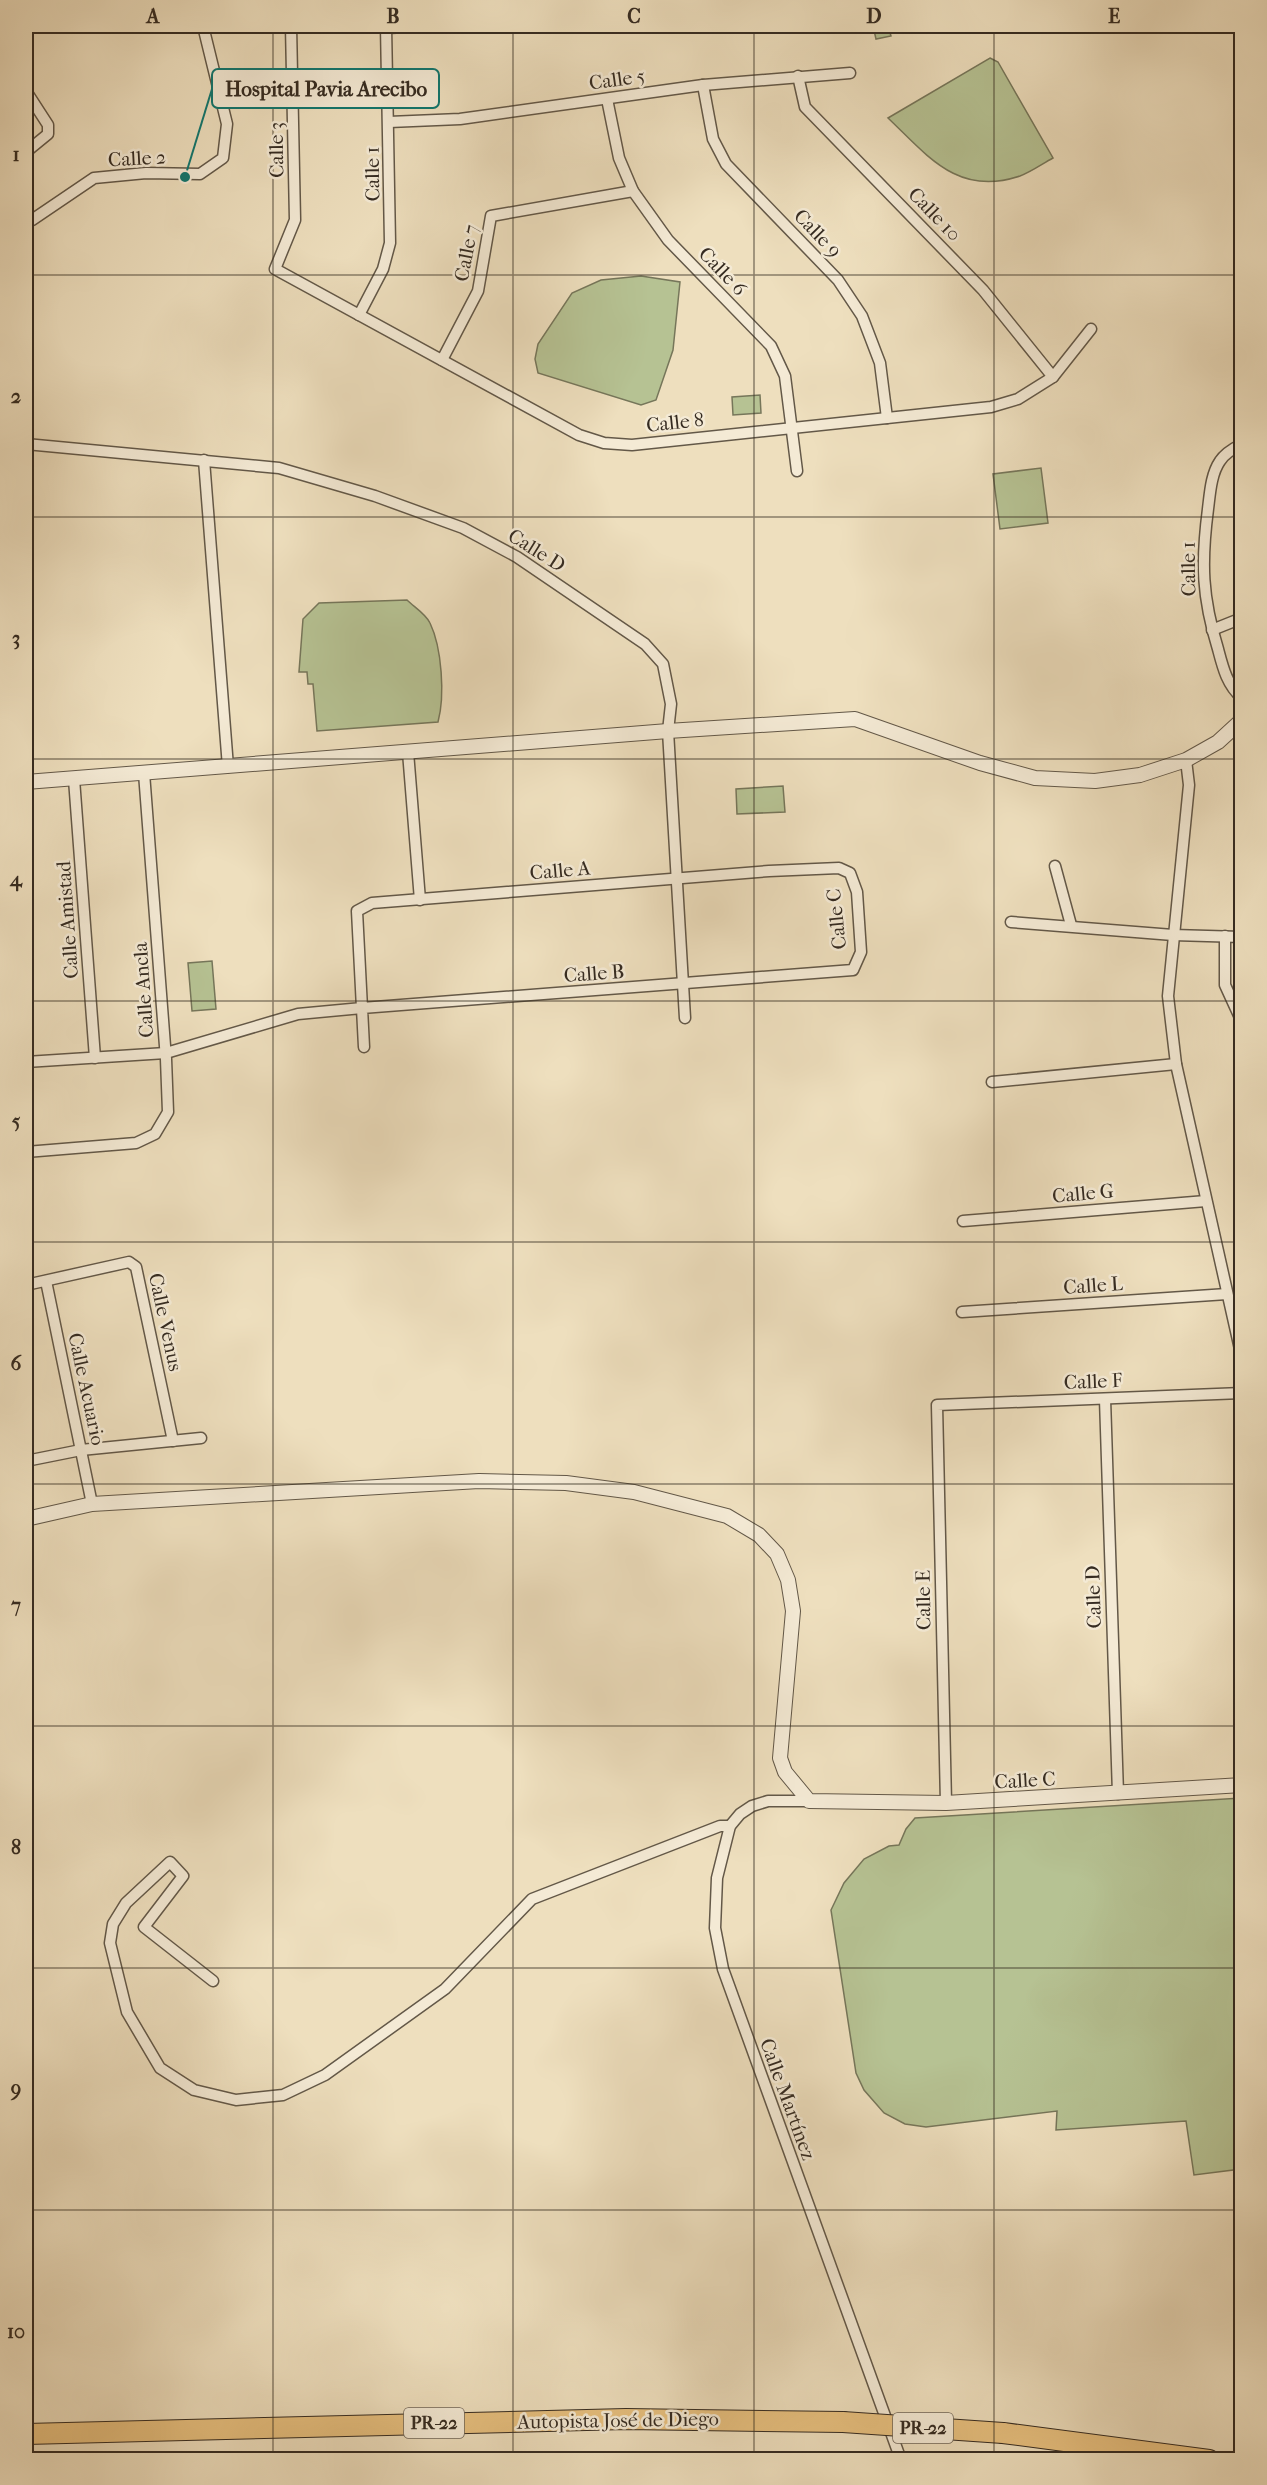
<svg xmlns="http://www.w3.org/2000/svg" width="1267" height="2485" font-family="'IM FELL French Canon',serif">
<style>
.green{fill:#b6c293;stroke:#76765a;stroke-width:1.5}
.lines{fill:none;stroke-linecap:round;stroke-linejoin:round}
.minor-casing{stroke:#635848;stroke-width:13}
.tertiary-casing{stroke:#635848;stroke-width:16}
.motorway-casing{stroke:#352b21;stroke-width:22}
.minor{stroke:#f4ead5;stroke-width:10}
.tertiary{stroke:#f4ead5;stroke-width:14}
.motorway{stroke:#e7c07f;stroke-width:20}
.motorway-bridge-casing{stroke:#352b21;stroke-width:22;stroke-linecap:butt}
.motorway-bridge{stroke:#e7c07f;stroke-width:20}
.grid{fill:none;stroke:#352b21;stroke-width:1.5;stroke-opacity:0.55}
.labels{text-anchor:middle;stroke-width:5;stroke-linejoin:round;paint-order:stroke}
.shield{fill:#f4ead5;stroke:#6e6457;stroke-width:1.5}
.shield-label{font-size:18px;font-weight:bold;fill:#352b21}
.street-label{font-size:20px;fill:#352b21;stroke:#f4ead5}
.leader{fill:none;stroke:#0f766e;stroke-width:2}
.callout-dot{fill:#0f766e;stroke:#f4ead5;stroke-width:2}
.callout{fill:#f4ead5;stroke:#0f766e;stroke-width:2}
.callout-label{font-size:21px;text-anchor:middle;font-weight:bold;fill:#352b21}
.neatline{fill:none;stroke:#352b21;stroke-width:2}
.grid-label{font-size:20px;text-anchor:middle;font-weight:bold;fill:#352b21}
</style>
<rect width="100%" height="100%" fill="#eedfbe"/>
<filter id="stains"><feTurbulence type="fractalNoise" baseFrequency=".00333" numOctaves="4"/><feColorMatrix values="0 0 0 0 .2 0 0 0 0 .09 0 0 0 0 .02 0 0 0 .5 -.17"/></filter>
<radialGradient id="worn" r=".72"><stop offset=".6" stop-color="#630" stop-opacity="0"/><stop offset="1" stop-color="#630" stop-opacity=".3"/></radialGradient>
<g class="green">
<polygon points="873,26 888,26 891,36 876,39"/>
<path d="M990 58 998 62 1053 158C1042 164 1031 172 1020 176 958 197 928 156 888 118Z"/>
<polygon points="641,276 680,282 673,350 656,400 641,405 538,373 535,359 538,344 572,293 601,280"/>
<polygon points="760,395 761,413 733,415 732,397"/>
<polygon points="1041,468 1048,523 1000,529 993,474"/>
<path d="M407 600C414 607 426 614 430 623 442 648 445 696 438 722L317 731 313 684H308L307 672H299L303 619 319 603Z"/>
<polygon points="783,786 785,812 737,814 736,789"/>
<polygon points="212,961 216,1009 192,1011 188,963"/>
<polygon points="1241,1798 1241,2169 1194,2175 1186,2121 1056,2130 1057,2111 926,2127 905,2124 884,2113 864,2090 856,2073 831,1910 844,1883 864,1859 889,1846 899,1845 906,1829 915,1818"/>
</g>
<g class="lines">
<defs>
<g id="minor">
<polyline points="291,26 295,220 275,269 579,435 604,443 632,445 991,407 1018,399 1053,377 1091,329"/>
<polyline points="386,28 428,26"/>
<polyline points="798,76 805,107 983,290 1053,377"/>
<polyline points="703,85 713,139 726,164 838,280 862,316 880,363 887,418"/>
<polyline points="26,91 48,125 48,134 26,152"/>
<polyline points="607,99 619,158 633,191 668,240 771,346 785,376 797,471"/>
<polyline points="389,122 460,119 703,85 850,73"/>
<polyline points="32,220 94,178 146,173 200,174 223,158 227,124 203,26"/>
<polyline points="359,315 383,269 390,243 386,26"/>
<polyline points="442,360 478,291 491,216 633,191"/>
<polyline points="26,444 279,468 375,496 463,528 517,557 645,644 663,664 671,704 668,731 685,1018"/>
<path d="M1242 444C1234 448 1225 453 1220 461 1211 474 1210 493 1208 509 1201 563 1202 597 1218 649 1223 668 1227 685 1242 698"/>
<polyline points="204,460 228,767"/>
<polyline points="1212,630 1242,618"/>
<polyline points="408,752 420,900"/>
<polyline points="1186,760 1189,785 1168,996 1176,1064 1242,1358"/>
<polyline points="74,779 95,1058"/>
<polyline points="1055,866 1071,925"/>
<polyline points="1011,922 1173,935 1242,937"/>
<polyline points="1225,936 1225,985 1242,1022"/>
<polyline points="26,1043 27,1062"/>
<polyline points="26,1062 166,1053 298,1014 362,1008 853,970 861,952 857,892 850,873 839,868 769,871 372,903 357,911 364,1047"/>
<polyline points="992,1082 1176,1064"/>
<polyline points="26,1152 136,1143 155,1134 168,1112 166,1059 144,773"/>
<polyline points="963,1221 1206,1201"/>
<polyline points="46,1281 92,1504"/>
<polyline points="26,1285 129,1262 136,1267 173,1441"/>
<polyline points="962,1312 1227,1294"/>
<polyline points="1105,1399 1118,1794"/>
<polyline points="26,1461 81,1450 201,1438"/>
<polyline points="809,1801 768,1801 752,1806 740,1814 730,1826 717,1878 715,1928 723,1969 901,2460"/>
<polyline points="946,1803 937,1405 1242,1393"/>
<polyline points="213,1981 144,1927 183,1876 170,1862 126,1903 113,1924 110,1943 127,2012 160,2068 194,2090 236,2100 283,2095 325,2075 445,1989 532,1899 720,1826 730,1826"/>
</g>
<g id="tertiary">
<polyline points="26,782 668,731 855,719 980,763 1035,778 1095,781 1140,775 1186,760 1218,742 1242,720"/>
<polyline points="26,1519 92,1504 479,1481 566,1483 634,1492 727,1516 759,1535 777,1554 788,1580 793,1611 780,1758 785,1772 809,1801 946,1803 1242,1785"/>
</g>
<g id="motorway">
<polyline points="1003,2433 1209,2460"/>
<polyline points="26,2434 626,2419 843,2422"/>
</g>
</defs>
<use href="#minor" class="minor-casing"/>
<use href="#tertiary" class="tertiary-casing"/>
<use href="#motorway" class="motorway-casing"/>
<use href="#minor" class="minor"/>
<use href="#tertiary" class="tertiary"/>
<use href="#motorway" class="motorway"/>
<defs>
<polyline id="motorway-bridge" points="843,2422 1003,2433"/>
</defs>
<use href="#motorway-bridge" class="motorway-bridge-casing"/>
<use href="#motorway-bridge" class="motorway-bridge"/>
</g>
<path class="grid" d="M273 26V2460M513 26V2460M754 26V2460M994 26V2460M26 275H1242M26 517H1242M26 759H1242M26 1001H1242M26 1242H1242M26 1484H1242M26 1726H1242M26 1968H1242M26 2210H1242"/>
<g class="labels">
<g class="shield">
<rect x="404" y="2408" width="60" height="30" rx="4.5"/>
<rect x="893" y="2413" width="60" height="30" rx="4.5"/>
</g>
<g class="shield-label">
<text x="434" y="2429">PR-22</text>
<text x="923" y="2434">PR-22</text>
</g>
<g class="street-label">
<text transform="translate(617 79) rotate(-8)" y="7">Calle 5</text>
<text transform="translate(276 150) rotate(-91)" y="7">Calle 3</text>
<text transform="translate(137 158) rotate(-3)" y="7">Calle 2</text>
<text transform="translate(372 174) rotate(-91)" y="7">Calle 1</text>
<text transform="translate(935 214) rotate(46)" y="7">Calle 10</text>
<text transform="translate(818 233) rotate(46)" y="7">Calle 9</text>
<text transform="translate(466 253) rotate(-79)" y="7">Calle 7</text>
<text transform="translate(723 271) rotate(46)" y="7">Calle 6</text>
<text transform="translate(675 422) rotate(-6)" y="7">Calle 8</text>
<text transform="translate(537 550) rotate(32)" y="7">Calle D</text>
<text transform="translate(1188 569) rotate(-91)" y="7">Calle 1</text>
<text transform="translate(560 870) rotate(-5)" y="7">Calle A</text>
<text transform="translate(836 919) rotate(-96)" y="7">Calle C</text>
<text transform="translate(67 920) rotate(-94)" y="7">Calle Amistad</text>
<text transform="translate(594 973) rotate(-4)" y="7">Calle B</text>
<text transform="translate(143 990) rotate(-94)" y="7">Calle Ancla</text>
<text transform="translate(1083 1193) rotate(-5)" y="7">Calle G</text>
<text transform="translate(1093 1285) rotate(-4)" y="7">Calle L</text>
<text transform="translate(166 1322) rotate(78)" y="7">Calle Venus</text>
<text transform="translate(1093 1381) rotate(-2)" y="7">Calle F</text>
<text transform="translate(87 1389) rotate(78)" y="7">Calle Acuario</text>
<text transform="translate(1093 1597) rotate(-92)" y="7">Calle D</text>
<text transform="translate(923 1600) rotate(-91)" y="7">Calle E</text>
<text transform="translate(1025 1780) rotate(-3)" y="7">Calle C</text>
<text transform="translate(788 2099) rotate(70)" y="7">Calle Martínez</text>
<text transform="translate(618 2420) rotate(-1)" y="7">Autopista José de Diego</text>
</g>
</g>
<path class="leader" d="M185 177L212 89"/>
<circle class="callout-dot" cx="185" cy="177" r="6"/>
<rect class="callout" x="212" y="69" width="227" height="39" rx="6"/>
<g class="callout-label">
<text x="326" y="96">Hospital Pavia Arecibo</text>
</g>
<rect width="1267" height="2485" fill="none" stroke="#eedfbe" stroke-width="66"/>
<rect x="33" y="33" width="1201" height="2419" class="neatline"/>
<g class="grid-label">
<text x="153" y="23">A</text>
<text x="393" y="23">B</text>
<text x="634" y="23">C</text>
<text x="874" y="23">D</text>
<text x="1114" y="23">E</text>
<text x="16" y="161">1</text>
<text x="16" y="403">2</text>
<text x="16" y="645">3</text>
<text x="16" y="886">4</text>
<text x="16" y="1128">5</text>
<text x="16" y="1370">6</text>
<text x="16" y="1612">7</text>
<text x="16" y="1854">8</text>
<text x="16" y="2096">9</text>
<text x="16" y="2338">10</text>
</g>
<rect width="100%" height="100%" filter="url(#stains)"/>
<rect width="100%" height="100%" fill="url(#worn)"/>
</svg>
